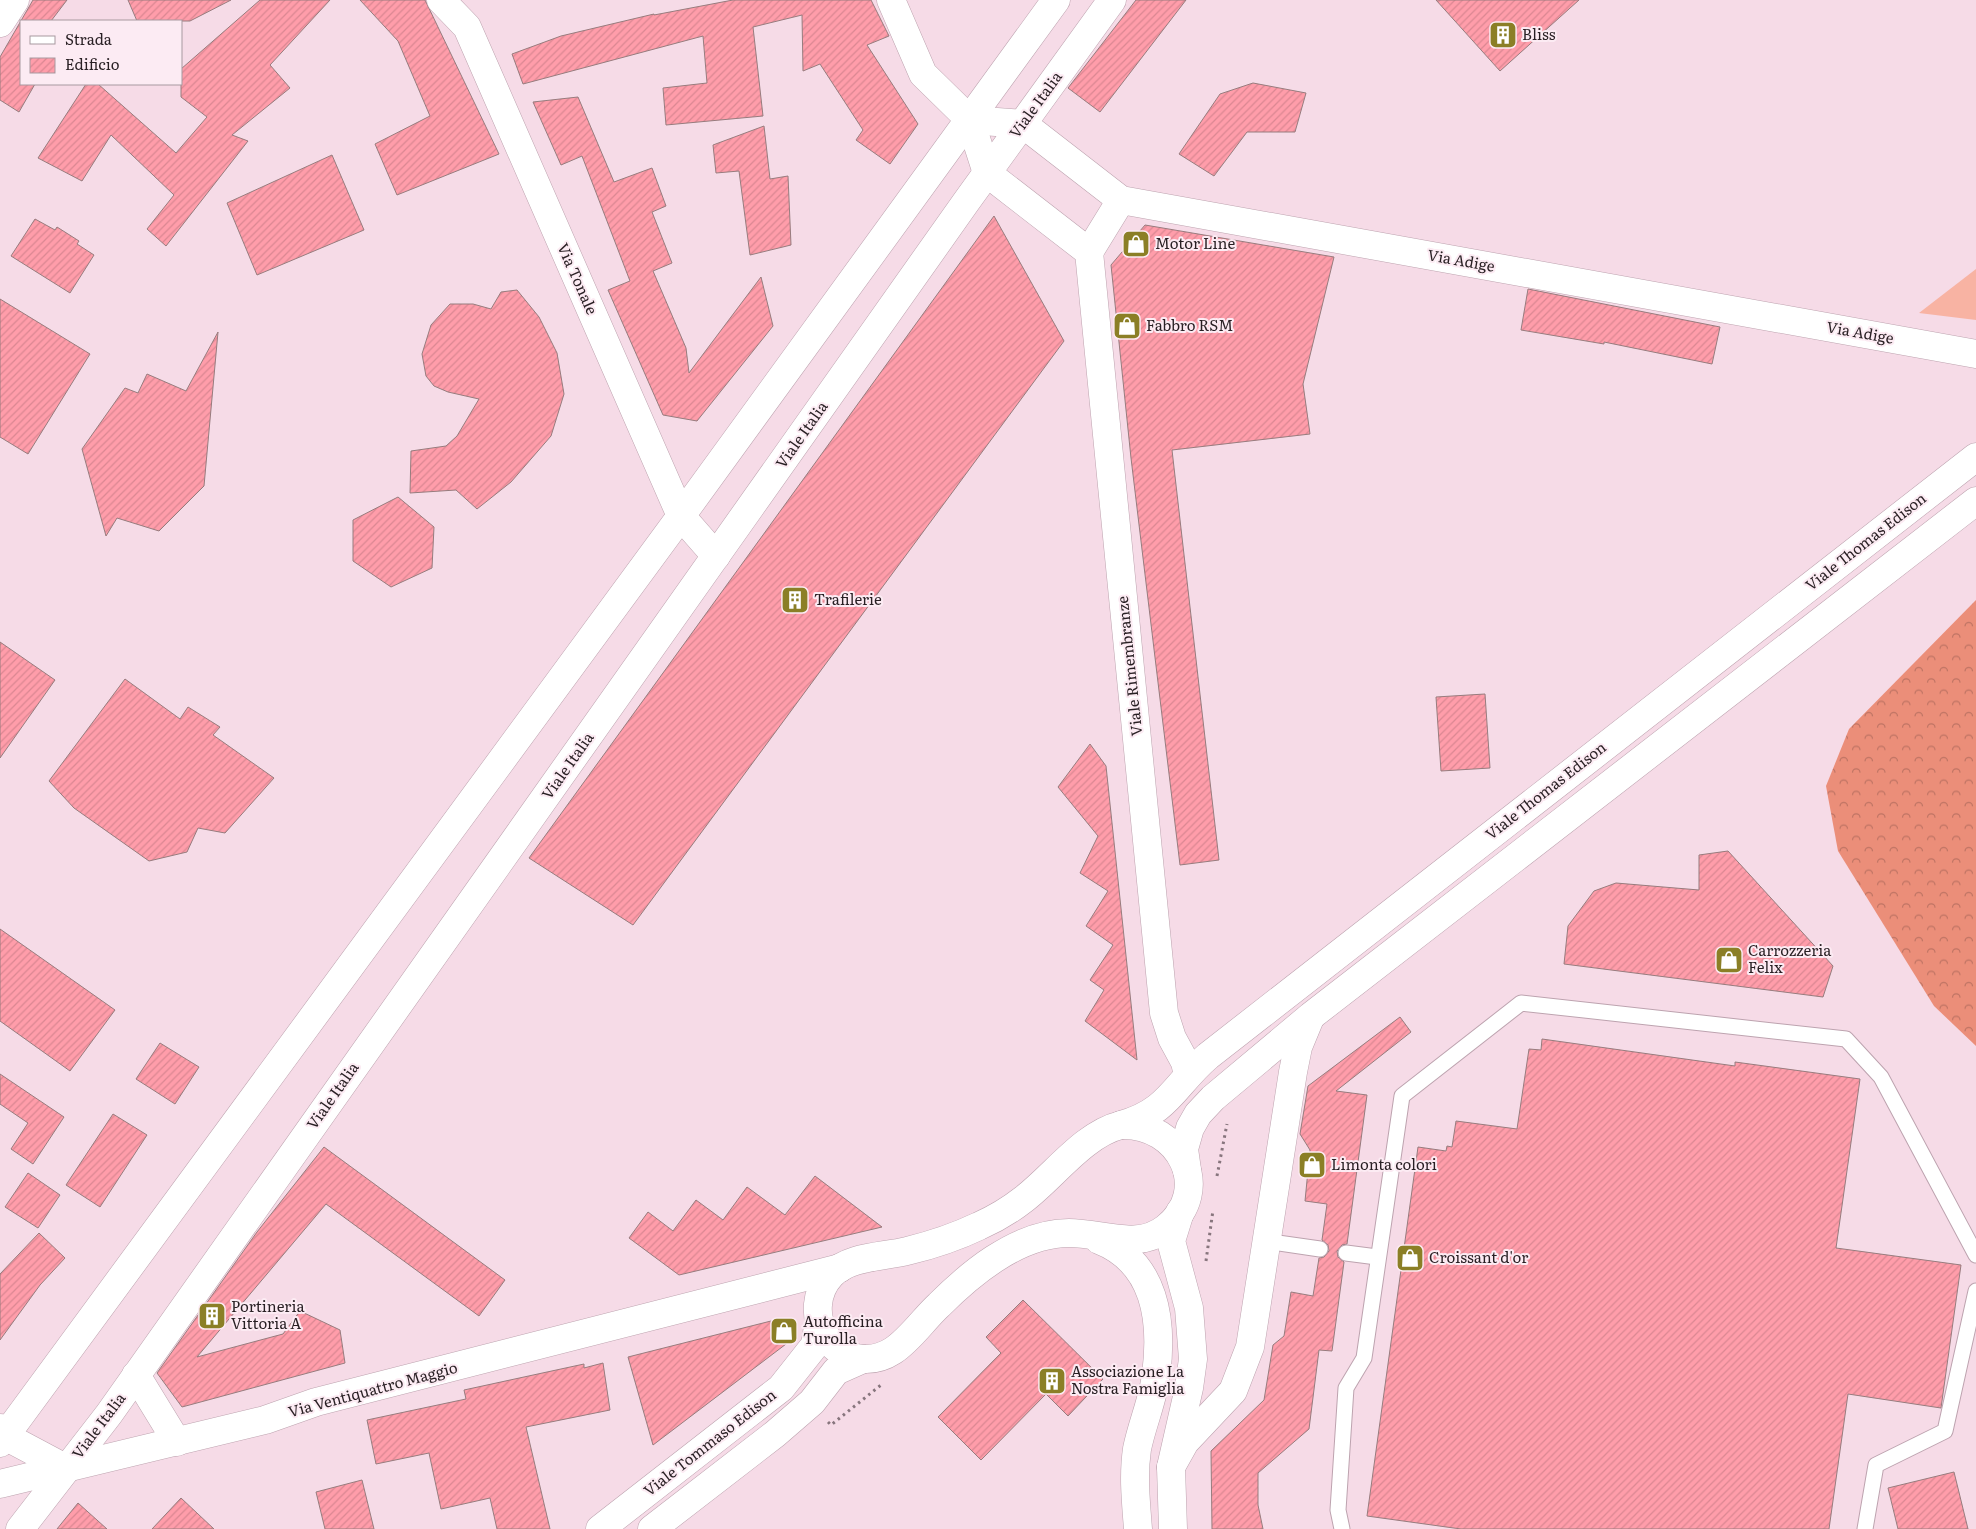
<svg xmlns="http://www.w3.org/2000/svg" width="1976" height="1529" font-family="Literata,serif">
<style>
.green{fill:#f8b3a3}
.forest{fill:url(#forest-crowns)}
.building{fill:url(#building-hatch);stroke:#977c7e}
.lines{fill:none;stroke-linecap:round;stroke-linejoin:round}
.lane-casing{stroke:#bda3af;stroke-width:17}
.street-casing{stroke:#bda3af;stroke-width:29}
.secondary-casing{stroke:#bda3af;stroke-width:29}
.primary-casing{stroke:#bda3af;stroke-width:29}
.path{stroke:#87757d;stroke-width:3;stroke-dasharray:2.5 4;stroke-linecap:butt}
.lane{stroke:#fff;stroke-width:15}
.street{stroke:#fff;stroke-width:28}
.secondary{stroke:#fff;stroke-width:28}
.primary{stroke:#fff;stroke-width:28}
.labels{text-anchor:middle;stroke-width:4;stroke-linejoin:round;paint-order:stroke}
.poi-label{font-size:15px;fill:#281f23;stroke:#fcebf3;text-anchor:start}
.street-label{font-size:15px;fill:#281f23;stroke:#fcebf3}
</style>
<defs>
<pattern id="forest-crowns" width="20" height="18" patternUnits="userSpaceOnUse" patternTransform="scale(1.25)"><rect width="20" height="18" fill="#eb8e79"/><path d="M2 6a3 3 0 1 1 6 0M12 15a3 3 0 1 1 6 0" fill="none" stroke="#be7363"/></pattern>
<pattern id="building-hatch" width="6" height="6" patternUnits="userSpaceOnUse" patternTransform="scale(1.25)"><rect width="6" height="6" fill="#ff9daa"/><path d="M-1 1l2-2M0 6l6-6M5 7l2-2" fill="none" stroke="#db8792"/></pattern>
</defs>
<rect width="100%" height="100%" fill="#f6dbe7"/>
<polygon class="green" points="1976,269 1976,320 1919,313"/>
<polygon class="forest" points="1976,600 1976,1046 1934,1006 1838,851 1826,786 1849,729"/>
<g class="building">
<polygon points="33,0 67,0 51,21 21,21 21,84 35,84 19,112 0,100 0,57"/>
<polygon points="128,0 231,0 190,21 137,21"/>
<polygon points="260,0 330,0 270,65 290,88 232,135 248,141 166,246 147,229 174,195 111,135 82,181 38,158 86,84 98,84 176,153 207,117 181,97 181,69"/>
<polygon points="360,0 425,0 499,154 397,195 375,144 430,116 398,41"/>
<polygon points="733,0 871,0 889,36 867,45 918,124 890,164 856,140 863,130 820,64 803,71 802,15 753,27 763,116 666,125 663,88 707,83 703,36 523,84 512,54 561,36 654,14 654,15"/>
<polygon points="1136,0 1186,0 1100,112 1068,88"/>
<polygon points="1436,0 1579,0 1500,71"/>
<polygon points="1253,83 1306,93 1295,132 1247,132 1214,176 1179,154 1220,94"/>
<polygon points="578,97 614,182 652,168 666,206 652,212 672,263 653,271 686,348 689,373 761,277 773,326 697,421 663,415 608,290 630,281 582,156 561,165 533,102"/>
<polygon points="764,126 770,179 788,176 791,245 750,255 739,171 716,173 713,145"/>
<polygon points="332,155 364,230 257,275 227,203"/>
<polygon points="994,216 1064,341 633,925 529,858"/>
<polygon points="35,219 55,230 57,227 79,241 77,244 94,255 70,293 11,256"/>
<polygon points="1145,225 1334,257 1303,384 1310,434 1172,450 1219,860 1180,865 1131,458 1111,265"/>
<polygon points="1528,289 1720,327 1712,364 1604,342 1604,344 1521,330"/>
<polygon points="517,290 539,317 557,353 564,394 551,436 511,482 477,509 456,490 410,493 411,451 446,446 457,436 479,399 448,392 434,386 426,376 422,354 431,325 450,304 473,304 491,309 501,292"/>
<polygon points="0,299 90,354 28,454 0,437"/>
<polygon points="218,332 204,486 159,531 117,518 106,536 82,449 125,388 138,393 147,374 186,391"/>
<polygon points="398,497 434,527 432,568 391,587 353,561 353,520"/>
<polygon points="0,642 55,680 0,758"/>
<polygon points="125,679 180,719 188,707 220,727 213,735 274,778 225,833 198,828 187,852 149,861 74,808 49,781"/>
<polygon points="1485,694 1490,768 1441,771 1436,697"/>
<polygon points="1090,744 1106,766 1137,1060 1085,1021 1104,990 1090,980 1113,945 1086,926 1108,891 1080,873 1098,836 1058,787"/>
<polygon points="1728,851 1833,966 1823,997 1564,964 1568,926 1594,891 1616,883 1699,890 1699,855"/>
<polygon points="0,929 115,1010 70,1071 0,1021"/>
<polygon points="1400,1017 1411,1032 1336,1091 1367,1095 1347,1244 1342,1245 1337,1251 1338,1257 1344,1262 1332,1351 1319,1350 1309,1429 1258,1473 1258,1505 1263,1529 1212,1529 1211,1451 1264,1400 1273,1345 1284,1336 1291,1292 1313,1296 1319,1258 1324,1257 1329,1251 1328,1245 1322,1240 1327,1204 1305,1201 1310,1150 1300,1134 1308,1086"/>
<polygon points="1542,1039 1735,1066 1735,1062 1860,1079 1836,1248 1961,1265 1941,1408 1848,1394 1829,1529 1461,1529 1367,1516 1418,1147 1446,1151 1447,1146 1452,1147 1456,1121 1517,1129 1529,1049 1541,1050"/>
<polygon points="160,1043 199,1067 175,1104 136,1079"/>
<polygon points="0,1074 64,1117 33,1164 11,1149 28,1123 0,1104"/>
<polygon points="113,1114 147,1135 100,1207 66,1185"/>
<polygon points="324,1147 505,1280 479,1316 326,1204 197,1357 283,1334 300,1311 340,1330 345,1363 182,1407 157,1373 257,1232"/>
<polygon points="28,1173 60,1195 38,1228 5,1207"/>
<polygon points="815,1176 882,1227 679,1275 629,1238 648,1212 673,1231 696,1200 723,1220 747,1187 785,1215"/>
<polygon points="39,1233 65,1258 40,1285 0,1340 0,1274"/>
<polygon points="1023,1300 1103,1379 1068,1416 1046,1394 981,1460 938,1417 1001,1353 986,1337"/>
<polygon points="779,1319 790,1341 653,1445 628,1357"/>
<polygon points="603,1363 610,1410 526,1427 550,1529 497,1529 490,1498 441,1509 429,1453 376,1464 367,1420 466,1399 464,1390 584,1364 584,1368"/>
<polygon points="1954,1472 1968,1529 1898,1529 1888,1488"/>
<polygon points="362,1480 374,1529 325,1529 316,1492"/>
<polygon points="181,1498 214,1529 152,1529"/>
<polygon points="78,1503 107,1529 57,1529"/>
</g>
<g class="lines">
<defs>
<g id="lane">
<polyline points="1265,1241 1320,1249"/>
<polyline points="1346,1253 1377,1257"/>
<polyline points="1342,1529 1338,1510 1346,1388 1364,1358 1402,1096 1521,1003 1846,1039 1881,1077 1976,1255"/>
<polyline points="1865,1529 1876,1465 1945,1431 1976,1291"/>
</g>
<g id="street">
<polyline points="441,0 467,27 681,516 716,556"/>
<polyline points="891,0 923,74 970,120 1023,124 1121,200 1976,354"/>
<polyline points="0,23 15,0"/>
<polyline points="1089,252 1121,200"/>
<polyline points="136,1375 177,1442"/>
<polyline points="0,1428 5,1436 67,1469"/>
<polyline points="0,1484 265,1420 316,1402 840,1268"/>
</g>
<g id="secondary">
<polyline points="970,120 987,173 1089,252 1164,1013 1172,1038 1185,1062 1188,1075"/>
<path d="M1121 1125C1169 1112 1174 1085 1208 1056L1976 457"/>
<path d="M1121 1125C1180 1123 1214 1190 1166 1228 1137 1251 1103 1233 1069 1233 1042 1233 1017 1244 994 1259 974 1272 956 1288 939 1305 914 1328 895 1366 856 1358 844 1355 832 1347 826 1336 813 1317 816 1291 831 1275 849 1256 883 1257 907 1251 932 1245 956 1237 979 1226 995 1219 1010 1210 1024 1199 1054 1176 1084 1134 1121 1125Z"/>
<polyline points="1187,1170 1184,1149 1190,1128 1198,1114 1213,1098 1311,1016 1976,501"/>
<path d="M1099 1240C1156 1262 1163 1322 1156 1375 1153 1400 1142 1424 1137 1449 1133 1476 1136 1503 1138 1529"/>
<polyline points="1171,1467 1185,1442 1233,1391 1250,1347 1293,1072 1298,1047 1310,1018"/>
<polyline points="600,1529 781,1388 815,1345 819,1321"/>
<polyline points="652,1529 775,1434 812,1402 836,1371 863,1359"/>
<polyline points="1173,1529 1171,1467 1189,1388 1193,1359 1189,1308 1171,1241 1180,1212"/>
</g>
<g id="primary">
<polyline points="0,1443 681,516 1056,0"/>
<polyline points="20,1529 109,1414 966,202 1112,0"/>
</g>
</defs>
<use href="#lane" class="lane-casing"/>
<use href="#street" class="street-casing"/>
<use href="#secondary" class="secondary-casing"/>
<use href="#primary" class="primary-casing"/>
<g class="path">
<polyline points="1217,1176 1227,1124"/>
<polyline points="1206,1261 1213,1210"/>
<polyline points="828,1422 831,1425 881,1385"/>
</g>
<use href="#lane" class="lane"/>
<use href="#street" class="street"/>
<use href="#secondary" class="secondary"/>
<use href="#primary" class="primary"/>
</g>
<defs>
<symbol id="building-square" viewBox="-11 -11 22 22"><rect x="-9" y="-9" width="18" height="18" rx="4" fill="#8b7f26" stroke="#fcebf3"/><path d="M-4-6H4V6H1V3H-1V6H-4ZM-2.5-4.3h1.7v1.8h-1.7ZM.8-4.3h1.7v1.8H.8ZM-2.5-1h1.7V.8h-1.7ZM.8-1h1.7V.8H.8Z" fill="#fff"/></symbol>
<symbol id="shop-square" viewBox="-11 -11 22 22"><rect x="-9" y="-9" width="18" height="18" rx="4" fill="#8b7f26" stroke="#fcebf3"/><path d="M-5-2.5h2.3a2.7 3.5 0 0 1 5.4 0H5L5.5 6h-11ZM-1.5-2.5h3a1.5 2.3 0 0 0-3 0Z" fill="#fff"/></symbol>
</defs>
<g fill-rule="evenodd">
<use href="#building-square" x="1487" y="19" width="32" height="32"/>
<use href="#shop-square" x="1120" y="228" width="32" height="32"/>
<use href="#shop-square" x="1111" y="310" width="32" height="32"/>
<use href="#building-square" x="779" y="584" width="32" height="32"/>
<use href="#shop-square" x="1713" y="944" width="32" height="32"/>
<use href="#shop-square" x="1296" y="1149" width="32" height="32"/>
<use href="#shop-square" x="1394" y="1242" width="32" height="32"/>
<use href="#building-square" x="196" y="1300" width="32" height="32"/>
<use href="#shop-square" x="768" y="1315" width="32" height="32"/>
<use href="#building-square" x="1036" y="1365" width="32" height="32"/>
</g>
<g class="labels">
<g class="poi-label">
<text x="1522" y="40">Bliss</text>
<text x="1155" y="249">Motor Line</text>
<text x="1146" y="331">Fabbro RSM</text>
<text x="814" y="605">Trafilerie</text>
<text x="1748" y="956">Carrozzeria<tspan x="1748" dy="17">Felix</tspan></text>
<text x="1331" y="1170">Limonta colori</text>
<text x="1429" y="1263">Croissant d'or</text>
<text x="231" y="1312">Portineria<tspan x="231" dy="17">Vittoria A</tspan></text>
<text x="803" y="1327">Autofficina<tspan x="803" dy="17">Turolla</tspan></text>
<text x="1071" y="1377">Associazione La<tspan x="1071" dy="17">Nostra Famiglia</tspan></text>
</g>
<g class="street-label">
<text transform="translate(1036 105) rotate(-54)" y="5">Viale Italia</text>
<text transform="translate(1461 261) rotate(10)" y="5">Via Adige</text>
<text transform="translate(577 279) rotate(66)" y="5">Via Tonale</text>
<text transform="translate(1860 333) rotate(10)" y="5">Via Adige</text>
<text transform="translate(802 435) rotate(-55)" y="5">Viale Italia</text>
<text transform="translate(1866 542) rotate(-38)" y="5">Viale Thomas Edison</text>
<text transform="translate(1130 666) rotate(-96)" y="5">Viale Rimembranze</text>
<text transform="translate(568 766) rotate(-55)" y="5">Viale Italia</text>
<text transform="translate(1546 791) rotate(-38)" y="5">Viale Thomas Edison</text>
<text transform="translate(333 1096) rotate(-55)" y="5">Viale Italia</text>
<text transform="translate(373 1390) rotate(-15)" y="5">Via Ventiquattro Maggio</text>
<text transform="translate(99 1426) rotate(-53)" y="5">Viale Italia</text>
<text transform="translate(710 1443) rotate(-38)" y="5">Viale Tommaso Edison</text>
</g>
</g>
<rect x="20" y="20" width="162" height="65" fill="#fcebf3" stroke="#a799a0"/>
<rect x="30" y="36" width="25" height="8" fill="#ffffff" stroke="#a799a0"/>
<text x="65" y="45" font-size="15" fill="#281f23">Strada</text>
<rect x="30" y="58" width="25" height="15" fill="url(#building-hatch)" stroke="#a799a0"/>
<text x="65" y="70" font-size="15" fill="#281f23">Edificio</text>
</svg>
